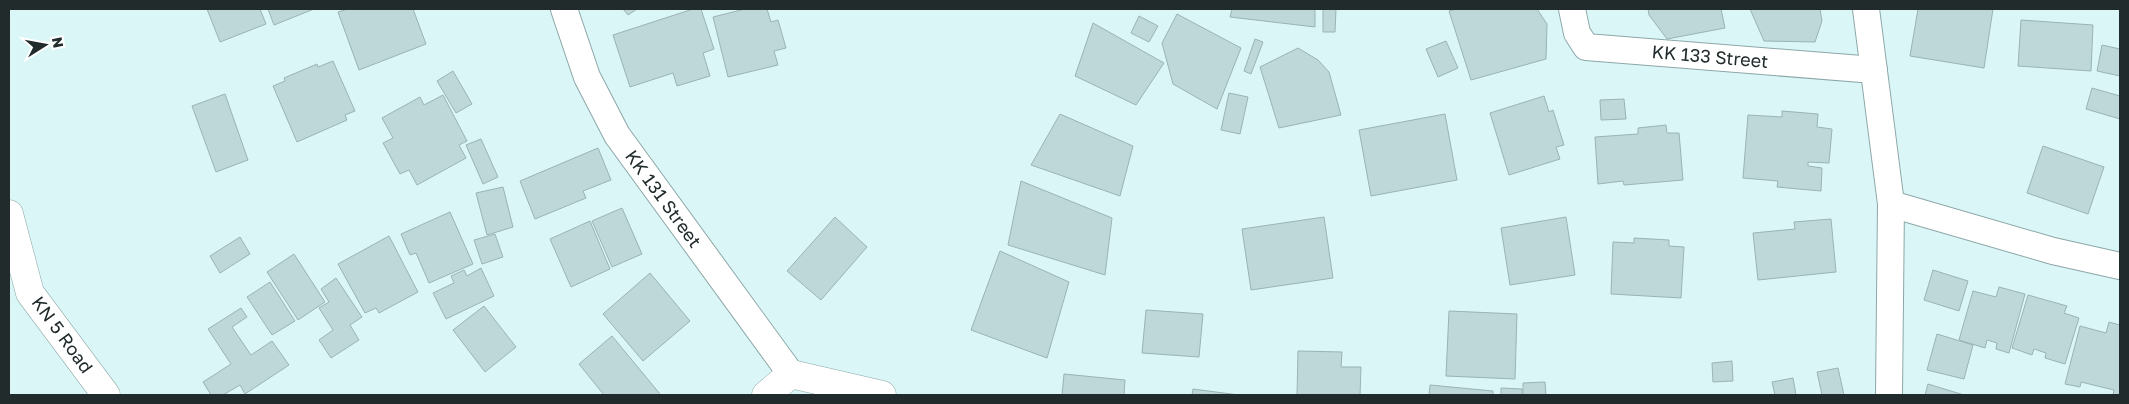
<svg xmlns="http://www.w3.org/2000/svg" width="2129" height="404" font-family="'Golos Text',sans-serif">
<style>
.building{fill:#bed8da;stroke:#9ab3b5}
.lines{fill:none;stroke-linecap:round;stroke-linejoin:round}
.minor-casing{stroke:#8da7a8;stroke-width:28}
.tertiary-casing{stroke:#8da7a8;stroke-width:29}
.secondary-casing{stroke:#8da7a8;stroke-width:29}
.minor{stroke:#fff;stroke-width:26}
.tertiary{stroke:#fff;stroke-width:28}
.secondary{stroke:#fff;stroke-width:28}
.labels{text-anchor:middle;stroke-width:5;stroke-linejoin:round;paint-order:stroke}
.street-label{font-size:18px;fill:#212b2c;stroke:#fff}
</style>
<rect width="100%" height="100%" fill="#dbf6f7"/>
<g class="building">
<polygon points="207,9 260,9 266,24 220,42"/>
<polygon points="268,9 314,9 274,25"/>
<polygon points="348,9 413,9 426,44 359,70 338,12"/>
<polygon points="623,9 637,9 628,15"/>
<polygon points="693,9 701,9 714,49 703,53 710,76 677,86 673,73 630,87 613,35"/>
<polygon points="745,9 767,9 771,22 778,20 786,48 774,51 778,65 728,77 713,17"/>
<polygon points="1232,9 1315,9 1315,27 1230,17"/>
<polygon points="1323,9 1336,9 1335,32 1323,32"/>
<polygon points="1457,9 1537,9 1547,24 1546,59 1471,80 1449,11"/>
<polygon points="1648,9 1721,9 1725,28 1667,39 1649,15"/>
<polygon points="1750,9 1820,9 1822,21 1815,42 1764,41"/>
<polygon points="1918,9 1993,9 1984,68 1910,56"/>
<polygon points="1177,14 1241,48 1217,109 1173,84 1162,43"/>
<polygon points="1139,16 1158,26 1149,42 1131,33"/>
<polygon points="2021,20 2093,25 2091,71 2018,66"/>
<polygon points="1093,23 1164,63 1136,105 1075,76"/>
<polygon points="1255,39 1263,42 1251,74 1244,71"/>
<polygon points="1446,41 1458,68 1438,77 1426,49"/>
<polygon points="2102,45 2120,49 2120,76 2097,71"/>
<polygon points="1298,48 1318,60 1329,72 1341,115 1279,128 1260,67"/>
<polygon points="333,61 355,111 345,115 347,120 297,142 273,86 285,81 284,78 317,64 318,67"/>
<polygon points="453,71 472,104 456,113 437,81"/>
<polygon points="2092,88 2120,96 2120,119 2086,109"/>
<polygon points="1229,93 1248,97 1240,134 1221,130"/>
<polygon points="225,94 248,160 216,172 192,106"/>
<polygon points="443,95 467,141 459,145 466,158 417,185 409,170 400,174 383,143 393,138 382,118 420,97 424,105"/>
<polygon points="1544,96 1549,112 1553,110 1564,145 1556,147 1560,159 1509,175 1490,113"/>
<polygon points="1624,99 1626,119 1601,120 1600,100"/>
<polygon points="1782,111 1818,114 1817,127 1832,129 1829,163 1808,162 1808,166 1822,168 1821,191 1777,187 1778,181 1743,178 1748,115 1782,117"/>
<polygon points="1060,114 1133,146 1120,196 1031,165"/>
<polygon points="1445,114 1457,180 1371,196 1359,130"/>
<polygon points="1666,125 1667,133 1679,133 1683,180 1624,185 1623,181 1598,184 1595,137 1638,134 1638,128"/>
<polygon points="481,139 498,177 483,184 466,145"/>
<polygon points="2043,146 2104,167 2088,214 2027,193"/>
<polygon points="598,148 611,180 583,191 586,198 535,219 520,181"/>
<polygon points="1021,181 1112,218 1105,275 1008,245"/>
<polygon points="503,187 513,227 487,235 476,193"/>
<polygon points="622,208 642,254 612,267 592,221"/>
<polygon points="450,212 473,264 429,283 416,253 410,255 401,234"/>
<polygon points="835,217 867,247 821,300 787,271"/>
<polygon points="1324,217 1333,278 1251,290 1242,229"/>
<polygon points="1566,217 1575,275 1510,285 1501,228"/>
<polygon points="1831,219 1836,272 1758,280 1753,233 1795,229 1794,222"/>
<polygon points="590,221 610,269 571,287 550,239"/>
<polygon points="495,234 503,257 482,264 474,240"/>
<polygon points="389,236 418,292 379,313 376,308 365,313 338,264"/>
<polygon points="240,237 250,254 220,273 210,256"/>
<polygon points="1634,238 1669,240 1669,246 1684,247 1681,298 1611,294 1613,242 1634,243"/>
<polygon points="1000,251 1069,282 1047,358 971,330"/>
<polygon points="294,254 325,302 298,320 267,272"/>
<polygon points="481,268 494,296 446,319 433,293 454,283 451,276 464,270 467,276"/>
<polygon points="1933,270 1968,281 1959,311 1924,300"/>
<polygon points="650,273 690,321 643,361 603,314"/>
<polygon points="336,278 362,317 350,325 359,340 331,358 319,340 333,330 319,308 329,302 321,289"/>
<polygon points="270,282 295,321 272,335 247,297"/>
<polygon points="1999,287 2025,294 2009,353 1996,349 1997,343 1987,340 1985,348 1959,340 1973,291 1996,297"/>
<polygon points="2028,295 2067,306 2064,313 2079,318 2065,364 2045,358 2046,353 2034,349 2032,355 2012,348"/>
<polygon points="484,306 516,347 485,372 453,330"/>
<polygon points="241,308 247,317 232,327 251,355 272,341 289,365 245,394 240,385 223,395 211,395 203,382 231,364 208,329"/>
<polygon points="1146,310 1203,314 1199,357 1142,353"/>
<polygon points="1449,311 1517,314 1515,379 1446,376"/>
<polygon points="2109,322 2120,325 2120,395 2113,395 2114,390 2081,382 2080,387 2065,384 2080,326 2106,333"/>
<polygon points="1937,334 1973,345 1964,379 1927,370"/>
<polygon points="612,336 660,394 659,395 604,395 579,364"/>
<polygon points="1298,351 1342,352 1341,367 1361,367 1360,395 1297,395"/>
<polygon points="1732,361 1733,381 1713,382 1712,363"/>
<polygon points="1838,368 1844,395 1822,395 1817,372"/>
<polygon points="1064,374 1125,380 1124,395 1062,395"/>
<polygon points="1793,378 1796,395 1775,395 1772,382"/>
<polygon points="1545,382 1546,395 1523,395 1523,383"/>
<polygon points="1928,384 1964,395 1925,395"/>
<polygon points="1430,385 1493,391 1493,395 1429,395"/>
<polygon points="1501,388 1522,389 1522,395 1501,395"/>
<polygon points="1193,389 1239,395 1192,395"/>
</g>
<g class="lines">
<defs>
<g id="minor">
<polyline points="564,9 587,77 617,135 791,374"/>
<polyline points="1572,9 1577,33 1586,47 1874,70"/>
<polyline points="1866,9 1891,204 1889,395"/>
<polyline points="1891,204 2053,251 2120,266"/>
</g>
<polyline id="tertiary" points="766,395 791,374 882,395"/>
<polyline id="secondary" points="9,214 30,293 106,395"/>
</defs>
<use href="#minor" class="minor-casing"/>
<use href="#tertiary" class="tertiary-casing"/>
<use href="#secondary" class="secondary-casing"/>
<use href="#minor" class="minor"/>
<use href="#tertiary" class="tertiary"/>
<use href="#secondary" class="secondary"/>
</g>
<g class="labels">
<g class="street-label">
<text transform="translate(1710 57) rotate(5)" y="6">KK 133 Street</text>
<text transform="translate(663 199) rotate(54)" y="6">KK 131 Street</text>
<text transform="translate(62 335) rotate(54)" y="6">KN 5 Road</text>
</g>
</g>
<rect width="2129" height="404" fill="none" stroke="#212b2c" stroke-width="20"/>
<g transform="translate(45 45) rotate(79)" stroke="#ffffff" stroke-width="4" paint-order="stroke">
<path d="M0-4L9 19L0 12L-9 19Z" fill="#212b2c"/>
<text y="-8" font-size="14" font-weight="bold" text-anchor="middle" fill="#212b2c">N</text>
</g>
</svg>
